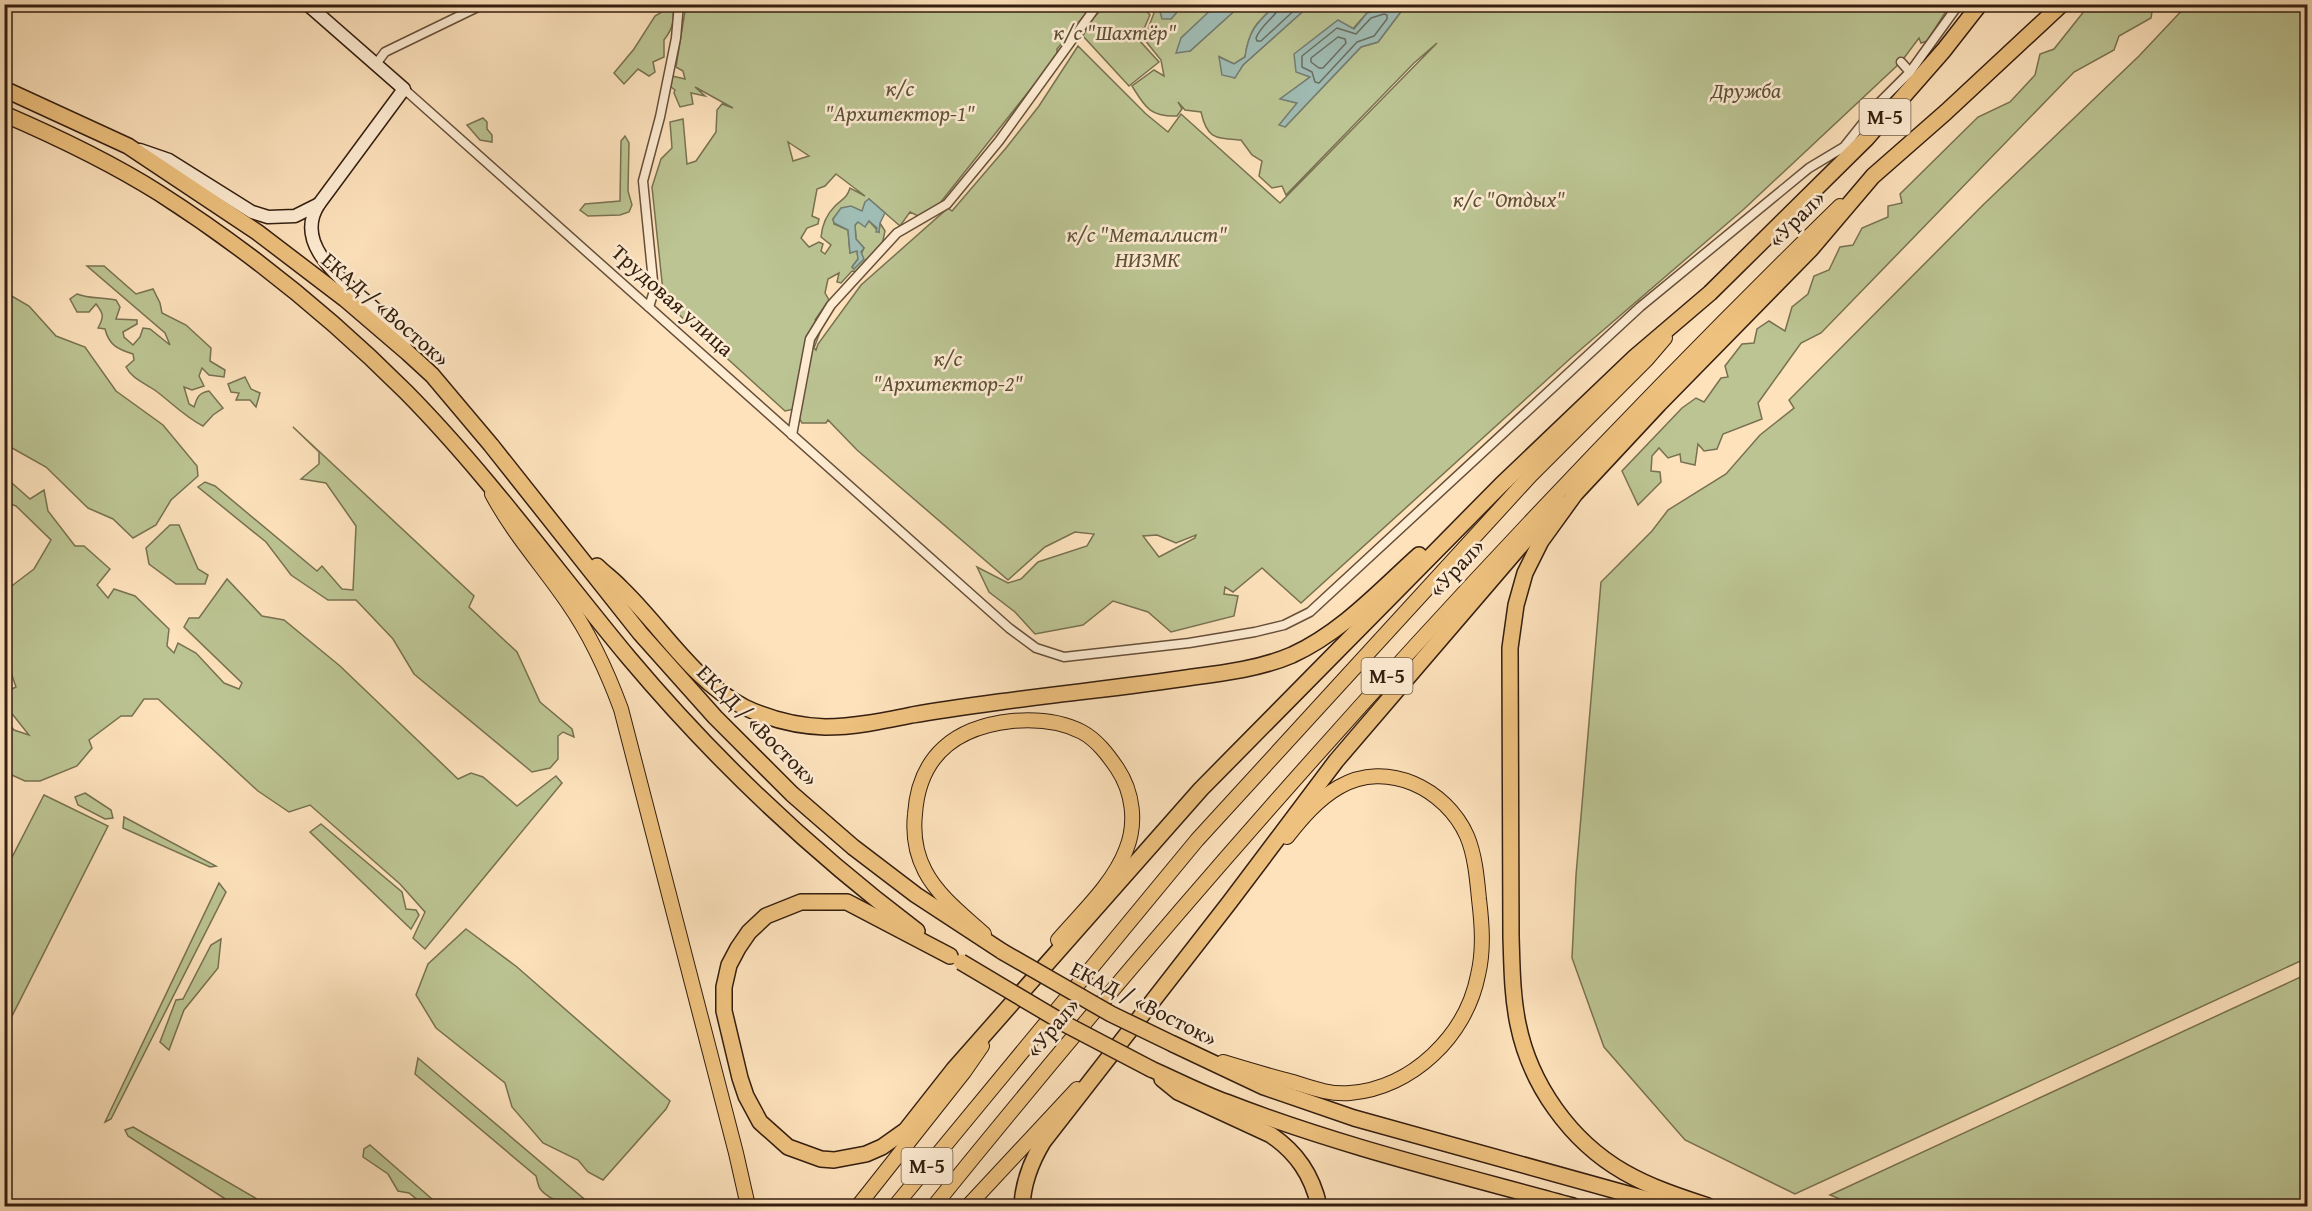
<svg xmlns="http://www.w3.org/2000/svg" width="2312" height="1211" font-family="'Gentium Book Plus',serif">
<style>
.green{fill:#bcc493;stroke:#787151;stroke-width:1.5;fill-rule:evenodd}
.water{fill:#a0bdb5;stroke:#757d73;stroke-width:1.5}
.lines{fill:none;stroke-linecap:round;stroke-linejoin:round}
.shore{stroke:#6a6e62;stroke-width:1.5}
.street-casing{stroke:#664f3a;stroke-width:11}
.secondary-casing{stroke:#341e0f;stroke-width:15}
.primary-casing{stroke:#341e0f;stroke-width:16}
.highway-casing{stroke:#341e0f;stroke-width:18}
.street{stroke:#feecd3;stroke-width:8}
.secondary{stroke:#feecd3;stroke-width:12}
.primary{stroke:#eec17e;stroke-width:14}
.highway{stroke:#eec17e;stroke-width:15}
.highway-bridge-casing{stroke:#341e0f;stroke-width:18;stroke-linecap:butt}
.highway-bridge{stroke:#eec17e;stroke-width:15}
.labels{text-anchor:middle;stroke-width:5;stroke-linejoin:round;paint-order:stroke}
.shield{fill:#feecd3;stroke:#715c4a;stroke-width:1.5}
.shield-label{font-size:21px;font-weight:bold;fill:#341e0f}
.park-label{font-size:22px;font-style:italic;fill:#5d5037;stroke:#feecd3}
.street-label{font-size:22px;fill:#341e0f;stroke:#feecd3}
</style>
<rect width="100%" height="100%" fill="#fde2bc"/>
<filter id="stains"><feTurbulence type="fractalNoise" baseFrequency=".00333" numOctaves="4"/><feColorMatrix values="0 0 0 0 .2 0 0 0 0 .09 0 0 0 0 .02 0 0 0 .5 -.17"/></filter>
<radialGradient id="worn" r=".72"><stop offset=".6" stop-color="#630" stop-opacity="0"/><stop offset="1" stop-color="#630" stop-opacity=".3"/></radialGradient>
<g class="green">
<path d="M673 5C674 20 674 27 664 40V57L653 62 655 72 649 76 638 69 624 84 614 73 634 49 655 16Z"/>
<path d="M686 5H1093L1057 49V56L940 203 918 216 910 212 900 226 869 199 862 211 841 209 833 219 834 224 848 230 850 253 857 250 858 259 852 267 854 269 864 248 856 239 855 225 858 222 869 221 879 232 880 223 885 231 882 245 872 258 866 260 857 272 852 271 841 283 837 282 839 273 828 279 825 293 829 300 815 320 822 327 814 348 816 350 818 344 861 285 948 208 952 211 1006 148 1039 106 1078 46 1146 114 1168 132 1181 114 1280 203 1437 43 1414 63 1286 195 1282 186 1272 188 1259 176 1262 161 1252 155 1241 140C1215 138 1207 139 1201 112L1185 110 1178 102 1182 109 1177 116C1150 117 1145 107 1132 86L1154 70 1164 76 1161 60 1144 39 1154 13 1147 5H1162L1159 8 1171 19 1183 5H1217L1181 38 1190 51 1241 5H1276C1257 22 1249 29 1245 57L1234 64 1220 57 1234 78 1243 65 1310 5H1390L1386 8 1367 13 1310 77 1281 99 1297 103 1285 127 1361 47 1378 42 1406 5H1945L1942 8 1945 13 1927 41 1921 43 1919 38 1901 62 1744 209 1572 357 1301 603 1262 568 1233 592 1225 587 1224 594 1238 596 1234 616 1171 632 1148 612 1113 601 1083 625 1035 634 1015 612 989 592 977 567 1008 583 1021 579 1038 562 1087 546 1094 534 1075 532 1045 547 1008 580 857 450 828 420 826 423H802L794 409 785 411 664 301 652 187 661 159 672 148 670 122 683 119 687 164 696 161 716 132 717 110 722 104 733 108 695 87 705 96 691 93 693 104 680 107 674 93 675 90 671 87 672 76 685 79 683 71 676 67ZM788 142 809 156 793 161ZM836 174 865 196 850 188C847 198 842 199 835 206 827 214 822 226 821 237L831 245 825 254 821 251 823 244 819 242 809 247 801 238 807 228 818 224 819 219 812 216 817 189 825 186ZM1157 535 1176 543 1196 535 1195 538 1159 557 1143 536Z"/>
<polygon points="1105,5 1141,5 1150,15 1139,40 1159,62 1129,86 1083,36 1090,22"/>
<polygon points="2089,5 2153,5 2151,18 2119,36 2114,50 2074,72 1821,333 1801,343 1758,403 1762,419 1723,434 1717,449 1704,451 1698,444 1695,465 1681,462 1680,454 1668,458 1659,448 1652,456 1651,471 1660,472 1661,482 1638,505 1622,471 1682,408 1696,398 1704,402 1721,378 1728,377 1725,366 1742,344 1754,343 1757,329 1769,321 1785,331 1792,307 1808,294 1814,276 1829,270 1840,247 1853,245 1862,228 1888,217 1888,206 1902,203 1900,194 1978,117 2010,102 2035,75 2040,54 2054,49"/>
<polygon points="2187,5 2307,5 2307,958 1795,1194 1685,1140 1604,1047 1572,958 1576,875 1601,582 1652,531 1668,510 1726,474 1760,435 1794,408 1789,400 1984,204 2139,56"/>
<polygon points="483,118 487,122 487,129 492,135 492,142 480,140 467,125"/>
<polygon points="625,136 629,143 628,191 632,205 629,212 620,215 588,216 580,210 585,204 620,201 621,141"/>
<path d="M87 266H104L136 294 153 289 160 303 162 313 186 325 211 348 210 361 225 370 224 377 209 375 202 368 199 376 204 386 192 390 184 387 189 404 194 407C197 398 198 393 209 391L223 408 213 415 203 426C185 417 172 403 156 391 145 383 132 379 126 367L134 360 133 354C117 349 109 345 105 329L98 328C104 317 104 314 96 304L89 312H77L70 299 77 294C89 299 103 297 116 300L120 307 116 319 137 320V324L123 332 124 337 133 345 140 337 143 328 150 329 170 345 165 333Z"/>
<polygon points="4,295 10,295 29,306 56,336 85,347 116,391 163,425 197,466 198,476 171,500 156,525 133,538 113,519 88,508 46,467 5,444"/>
<polygon points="245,377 251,389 260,393 256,407 250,400 236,400 239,393 231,392 228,384"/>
<polygon points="293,427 474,596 469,607 517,652 540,702 572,729 574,737 563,732 558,736 558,759 550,768 532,772 414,674 393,639 356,600 328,600 291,575 266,542 198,487 205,482 215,486 317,571 322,566 342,589 353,590 356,526 326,483 301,479 319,464 319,452"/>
<polygon points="5,477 30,499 44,490 48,511 75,546 84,546 110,569 97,585 108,598 114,589 135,596 169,629 167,646 174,653 178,643 196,653 224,683 239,689 242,683 184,627 189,618 199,618 227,579 262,616 284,620 340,666 458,779 471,773 483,777 517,806 556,776 562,783 425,949 413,938 425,912 400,884 310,805 289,812 258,791 158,699 144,699 132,716 121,716 89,740 92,748 77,766 40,781 25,781 5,772 5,719 14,730 29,735 5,705 5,692 16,687 5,655 5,591 34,569 51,540 16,506 8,503 5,506"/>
<polygon points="170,525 179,525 198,569 208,575 205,584 176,584 149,564 146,548"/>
<polygon points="85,793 111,810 113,818 105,819 78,805 75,797"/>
<polygon points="44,795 108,826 5,1030 5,871"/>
<polygon points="124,817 216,866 210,867 123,828"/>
<polygon points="321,824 402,892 406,909 416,910 419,915 411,929 310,832"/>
<polygon points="219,883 226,892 111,1119 105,1122"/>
<polygon points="466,929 517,967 670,1101 666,1109 603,1180 588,1172 578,1160 543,1143 512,1107 505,1083 436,1028 416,995 428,964"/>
<polygon points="221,939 218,968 184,1010 169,1050 160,1042 176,1000 183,999 211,945"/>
<polygon points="2307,974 2307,1206 1857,1206 1830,1195"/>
<path d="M418 1058 590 1204C578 1211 549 1200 541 1190 538 1187 537 1179 536 1176L415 1074Z"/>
<polygon points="133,1127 269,1206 236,1206 128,1136 125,1130"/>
<polygon points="370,1145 440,1206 425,1206 409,1193 398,1191 388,1174 363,1157 364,1149"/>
</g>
<g class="water">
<polygon points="1217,4 1241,5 1190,51 1176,53 1181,38"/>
<polygon points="1162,5 1162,4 1183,5 1171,19 1162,19 1159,8"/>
<path d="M1276 5H1310L1243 65 1235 78 1222 75 1219 57 1234 64 1245 57C1249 29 1257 23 1276 5Z"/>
<polygon points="1390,5 1406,5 1378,42 1361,47 1285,127 1279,125 1297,103 1280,99 1310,77 1296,72 1294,54 1338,20 1354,29 1367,13 1386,8"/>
<polygon points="869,199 885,213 880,223 879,232 876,232 877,228 869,221 865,227 858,222 855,225 856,239 864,248 861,252 864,259 854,269 852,267 858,259 857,251 850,253 848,230 834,223 833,219 841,208 851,206 862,211 865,202"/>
</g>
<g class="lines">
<g class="shore">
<path d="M1280 4C1278 16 1262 23 1256 38L1257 41H1261L1301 4"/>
<polygon points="1384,14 1387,15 1387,19 1374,36 1357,42 1319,83 1315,82 1312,72 1302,67 1302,56 1337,28 1356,34 1371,18"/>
<polygon points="1338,37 1345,39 1346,43 1323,68 1319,68 1311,62 1311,58"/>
</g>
<defs>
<g id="street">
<polyline points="376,64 385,52 484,4"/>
<polyline points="1910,72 1959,4"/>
<polyline points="404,89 1009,628 1036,648 1064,657 1189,643 1255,632 1284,625 1310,612 1640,307 1809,168 1844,147 1879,103 1910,72 1901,62"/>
<polyline points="649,307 654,291 643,181 660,117 676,38 679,4"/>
<polyline points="792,435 810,339 831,305 897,233 947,204 999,141 1098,4"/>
</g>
<g id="secondary">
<path d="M307 4 404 89 319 204C286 253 368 296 393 326 398 332 401 340 405 347"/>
<polyline points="140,150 169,160 252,212 268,217 295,216 319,204"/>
</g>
<g id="primary">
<path d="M492 494C514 535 542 565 568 603 591 636 607 671 621 709L736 1153 748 1206"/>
<path d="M984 934C963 915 938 896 925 871 916 854 913 833 915 814 919 755 956 727 1012 721 1036 719 1061 721 1082 732 1097 740 1108 755 1117 768 1133 792 1137 823 1126 850 1113 884 1082 912 1058 940"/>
<path d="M1223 1062C1246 1069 1269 1076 1293 1082 1312 1088 1330 1095 1350 1093 1412 1088 1466 1036 1478 975 1484 950 1482 924 1479 899 1477 878 1475 855 1467 836 1446 789 1387 759 1339 787 1318 799 1302 818 1287 837"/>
<polyline points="858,1206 964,1072 982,1046"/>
<polyline points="895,1206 1197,840 1531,475 1647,359 1665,338"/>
<path d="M934 1206C1217 856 1518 521 1840 206"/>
<polyline points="968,1206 1077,1089"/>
</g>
<g id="highway">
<polyline points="4,89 128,146 257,232 345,299 408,353 432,375 491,445 640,633 715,717 792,794 853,847 916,895 1003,952"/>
<path d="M4 114C55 136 113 164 159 193 248 250 331 317 406 392 487 474 555 569 629 658 714 759 811 851 917 931"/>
<path d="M597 566C605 574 614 580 621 588 662 627 692 680 744 707 769 719 797 726 825 727 854 727 883 721 912 715 941 710 970 706 999 702 1064 693 1128 687 1193 677 1225 673 1262 668 1292 655 1342 632 1379 591 1419 555"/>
<polyline points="950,956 847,902 801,902 766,916 749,932 738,948 729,965 724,987 724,1011 740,1078 746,1096 760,1122 788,1147 821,1159 834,1160 866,1154 882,1147 906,1130 954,1069 1201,789 1501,485 1635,357 1710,293 1866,139 1944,50 1980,4"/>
<polyline points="1173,1044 1264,1087 1354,1118 1671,1206"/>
<path d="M1151 1069C1176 1080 1201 1093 1226 1102 1339 1146 1457 1174 1573 1206"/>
<path d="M1162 1079 1178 1092 1271 1135C1297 1153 1312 1175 1319 1206"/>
<path d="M1022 1206C1023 1182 1031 1162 1043 1142L1229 903 1336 761 1558 502"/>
<path d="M1708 1206C1680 1197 1650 1187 1624 1172 1570 1141 1530 1084 1518 1024 1512 995 1512 966 1511 937L1510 648 1516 605 1525 573 1541 541 1575 494 1659 404 1811 249 1873 176 1946 112 2062 4"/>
</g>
</defs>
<use href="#street" class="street-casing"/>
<use href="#secondary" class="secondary-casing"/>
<use href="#primary" class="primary-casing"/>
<use href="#highway" class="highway-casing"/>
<use href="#street" class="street"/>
<use href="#secondary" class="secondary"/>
<use href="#primary" class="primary"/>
<use href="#highway" class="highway"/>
<defs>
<g id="highway-bridge">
<polyline points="1003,952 1111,1014 1173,1044"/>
<polyline points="961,962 1067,1025 1151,1069"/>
</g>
</defs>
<use href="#highway-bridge" class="highway-bridge-casing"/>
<use href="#highway-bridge" class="highway-bridge"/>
</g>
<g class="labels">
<g class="shield">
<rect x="1859.5" y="99" width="51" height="36" rx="4.5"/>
<rect x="1361.5" y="658" width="51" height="36" rx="4.5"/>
<rect x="901.5" y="1148" width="51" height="36" rx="4.5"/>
</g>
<g class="shield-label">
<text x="1885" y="124">М-5</text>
<text x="1387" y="683">М-5</text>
<text x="927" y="1173">М-5</text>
</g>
<g class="park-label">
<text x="1115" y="40">к/с "Шахтёр"</text>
<text x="900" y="96">к/с<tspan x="900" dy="25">"Архитектор-1"</tspan></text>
<text x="1746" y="98">Дружба</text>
<text x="1509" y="207">к/с "Отдых"</text>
<text x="1147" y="242">к/с "Металлист"<tspan x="1147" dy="25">НИЗМК</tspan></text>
<text x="948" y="366">к/с<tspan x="948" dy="25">"Архитектор-2"</tspan></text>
</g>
<g class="street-label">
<text transform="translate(1796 218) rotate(-45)" y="8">«Урал»</text>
<text transform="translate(673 300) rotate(42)" y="8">Трудовая улица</text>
<text transform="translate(386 309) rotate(41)" y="8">ЕКАД / «Восток»</text>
<text transform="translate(1456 567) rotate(-47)" y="8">«Урал»</text>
<text transform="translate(758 725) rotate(45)" y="8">ЕКАД / «Восток»</text>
<text transform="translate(1144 1003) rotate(27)" y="8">ЕКАД / «Восток»</text>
<text transform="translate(1052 1027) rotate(-50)" y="8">«Урал»</text>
</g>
</g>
<rect width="2312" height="1211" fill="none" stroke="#fde2bc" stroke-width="24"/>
<rect x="6" y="6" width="2300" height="1199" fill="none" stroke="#341e0f" stroke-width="3"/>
<rect x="12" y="12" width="2288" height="1187" fill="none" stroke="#341e0f" stroke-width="1.5"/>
<rect width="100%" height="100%" filter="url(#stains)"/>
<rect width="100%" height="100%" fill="url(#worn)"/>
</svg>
